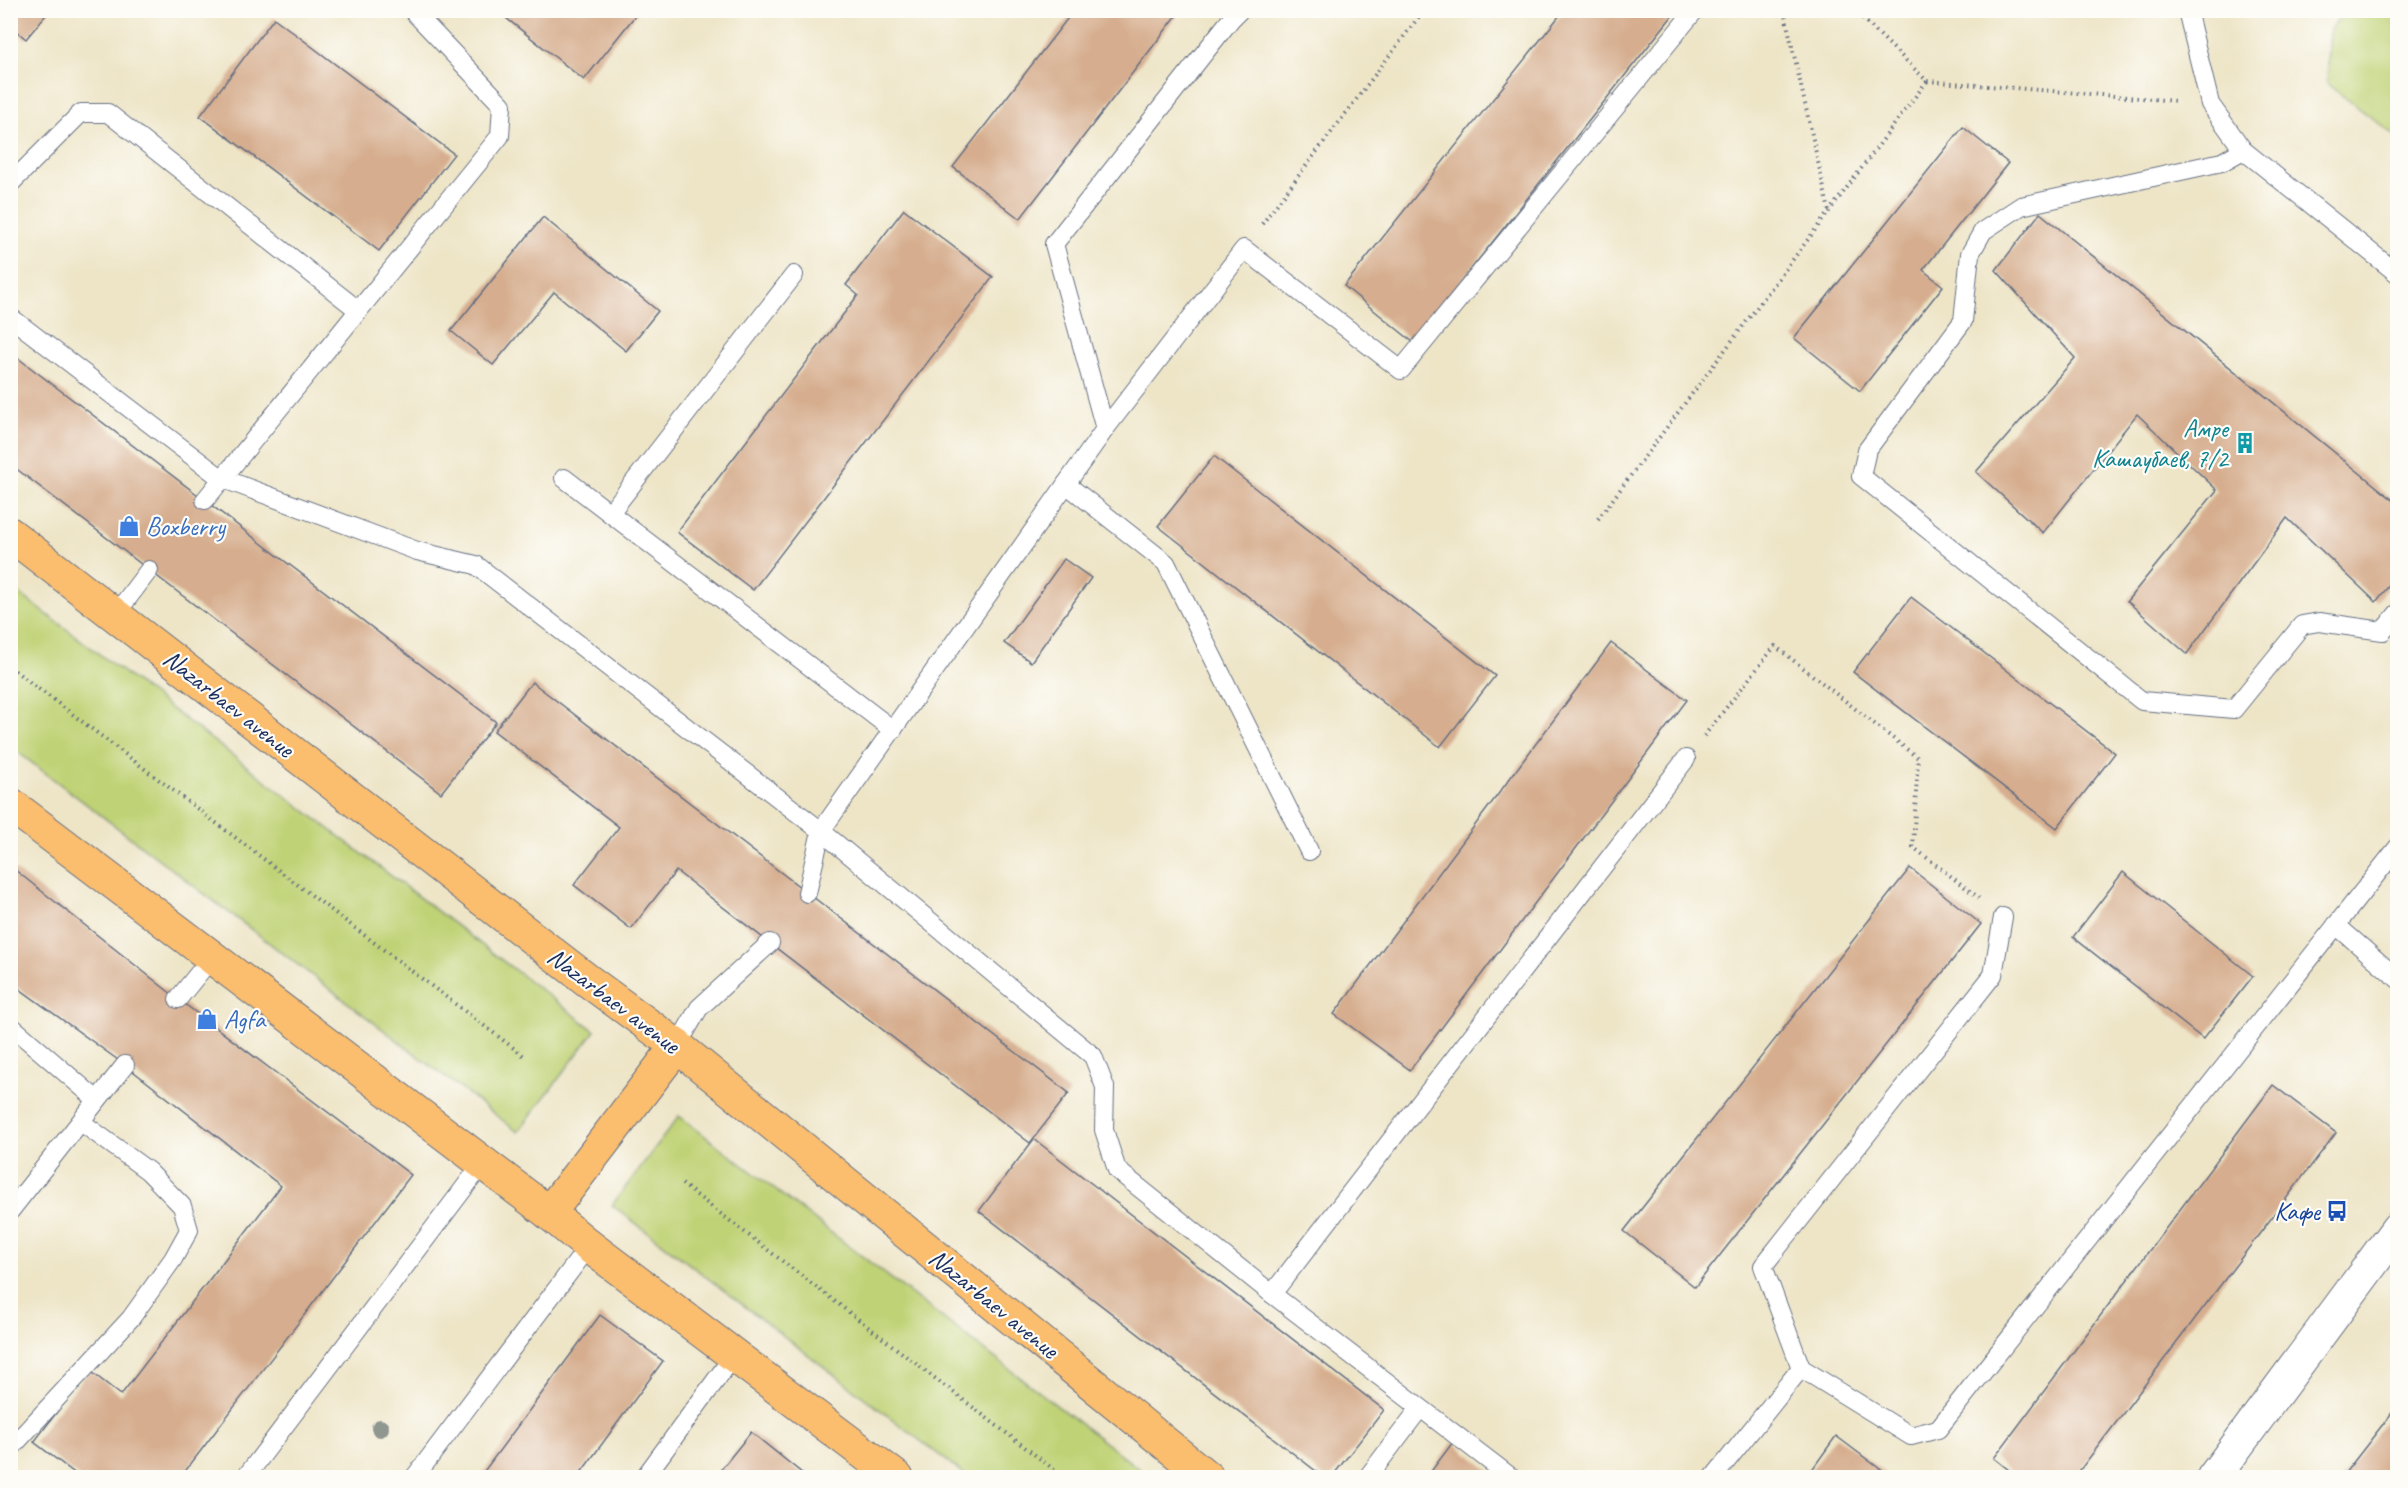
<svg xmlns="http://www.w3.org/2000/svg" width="2408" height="1488" font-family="Caveat,sans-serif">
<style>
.green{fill:#bfd275;stroke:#6d806a;stroke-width:1.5}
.building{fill:#d6ad8e}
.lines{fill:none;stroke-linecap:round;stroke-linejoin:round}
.service-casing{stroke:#656f83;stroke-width:20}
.tertiary-casing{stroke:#656f83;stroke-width:35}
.primary-casing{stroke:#656f83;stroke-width:35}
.path{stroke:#656f83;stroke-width:4;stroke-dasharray:1.5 4.5;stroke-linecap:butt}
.service{stroke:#fff;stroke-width:18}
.tertiary{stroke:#fff;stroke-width:33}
.primary{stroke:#fbbd6e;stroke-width:33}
.tree{fill:#909791}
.labels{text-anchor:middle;stroke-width:4.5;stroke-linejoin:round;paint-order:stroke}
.culture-label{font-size:26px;fill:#0d838f;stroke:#fdfcf7;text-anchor:end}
.shop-label{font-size:26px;fill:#366cbe;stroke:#fdfcf7;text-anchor:start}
.street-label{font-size:26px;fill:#1b2f5e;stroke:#fdfcf7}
.transit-label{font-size:26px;fill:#164399;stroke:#fdfcf7;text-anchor:end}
</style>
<rect width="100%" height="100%" fill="#fdfcf7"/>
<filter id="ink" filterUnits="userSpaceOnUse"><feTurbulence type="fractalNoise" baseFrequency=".0167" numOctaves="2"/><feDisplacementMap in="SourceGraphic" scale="12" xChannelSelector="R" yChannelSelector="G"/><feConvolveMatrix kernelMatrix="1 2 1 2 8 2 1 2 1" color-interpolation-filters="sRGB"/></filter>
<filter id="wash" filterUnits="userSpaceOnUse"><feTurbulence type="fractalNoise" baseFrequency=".008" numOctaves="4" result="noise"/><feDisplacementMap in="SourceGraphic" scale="24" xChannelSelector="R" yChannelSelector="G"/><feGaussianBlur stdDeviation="1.35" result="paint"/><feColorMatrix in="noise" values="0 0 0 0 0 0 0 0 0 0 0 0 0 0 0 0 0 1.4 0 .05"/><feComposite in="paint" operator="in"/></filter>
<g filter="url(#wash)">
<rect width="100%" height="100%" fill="#eee5c7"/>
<g class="green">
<polygon points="2346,11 2397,11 2397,137 2327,84 2330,29"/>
<polygon points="11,587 595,1031 518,1132 11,747"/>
<polygon points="679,1116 1150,1477 968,1477 612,1205"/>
</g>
<g id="blocks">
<g class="building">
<polygon points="10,10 50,10 26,39 10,26"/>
<polygon points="496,10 636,10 638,12 584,80"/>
<polygon points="1074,10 1181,10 1020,219 953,167"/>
<polygon points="1564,10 1677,10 1413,342 1344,286"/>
<polygon points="274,18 454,154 379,251 200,116"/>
<polygon points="1963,127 2008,163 1923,270 1943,286 1860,391 1794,338"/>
<polygon points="904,209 993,277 753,590 677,532 858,295 846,285"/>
<polygon points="2040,213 2398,504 2398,574 2376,602 2287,518 2187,654 2127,601 2217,490 2137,414 2043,533 1976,472 2075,358 1996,270"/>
<polygon points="543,217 658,311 626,351 554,292 493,365 451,331"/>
<polygon points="10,352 496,722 441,793 10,464"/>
<polygon points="1214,456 1495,676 1440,747 1158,526"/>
<polygon points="1064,559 1091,578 1031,662 1004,643"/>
<polygon points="1911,597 2115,753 2057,828 1853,672"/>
<polygon points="1611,643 1687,700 1410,1070 1334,1014"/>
<polygon points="532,682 1069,1093 1030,1143 676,871 631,929 574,885 619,827 494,731"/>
<polygon points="10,866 178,999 411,1175 180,1478 81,1478 34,1442 89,1370 121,1395 281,1186 125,1065 10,982"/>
<polygon points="1910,868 1981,924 1695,1287 1624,1231"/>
<polygon points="2123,872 2253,976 2203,1039 2073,937"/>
<polygon points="2273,1085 2336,1133 2074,1478 2019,1478 1994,1458"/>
<polygon points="1034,1139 1384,1410 1331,1478 1325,1478 979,1211"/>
<polygon points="600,1315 663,1361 577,1478 479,1478"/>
<polygon points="2398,1405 2398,1478 2341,1478"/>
<polygon points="751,1432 808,1478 714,1478"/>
<polygon points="1836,1436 1892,1478 1806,1478"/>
<polygon points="1453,1442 1499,1478 1426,1478"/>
</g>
</g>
</g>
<g filter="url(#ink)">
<use href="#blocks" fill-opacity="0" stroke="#656f83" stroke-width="1.5"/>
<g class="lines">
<defs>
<g id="service">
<polyline points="2187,10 2210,104 2243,150 2398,274"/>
<polyline points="2243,150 2222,162 2021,206 1983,231 1970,254 1963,321 1867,450 1861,476 2142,701 2234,709 2302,625 2319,622 2383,631 2398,613"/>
<polyline points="10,184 81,113 108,113 358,310"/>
<polyline points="10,317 221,478 417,551 476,565 821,831 1093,1056 1105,1087 1104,1130 1117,1170 1272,1294 1512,1478"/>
<polyline points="1105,429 1054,244 1231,19 1240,10"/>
<polyline points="564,478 893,730"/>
<polyline points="1066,484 1166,563 1309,851"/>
<polyline points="205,500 500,136 502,105 412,10"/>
<polyline points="610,513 794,275"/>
<polyline points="115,615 149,570"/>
<polyline points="807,893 821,831 1105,429 1244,249 1401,370 1695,10"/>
<polyline points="2003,917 1993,975 1763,1266 1801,1368 1911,1436 1938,1429 2398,847"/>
<polyline points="2336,925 2398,979"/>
<polyline points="178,999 212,957"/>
<polyline points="10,1025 97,1100"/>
<polyline points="677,1046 699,1008 770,943"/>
<polyline points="10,1211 125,1065"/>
<polyline points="1272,1294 1686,759"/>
<polyline points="10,1449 131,1318 173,1259 189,1230 182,1206 148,1171 81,1122"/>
<polyline points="245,1478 483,1163"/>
<polyline points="414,1478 589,1246"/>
<polyline points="644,1478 735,1354"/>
<polyline points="1367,1478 1420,1408"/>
<polyline points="1713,1478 1801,1368"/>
</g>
<polyline id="tertiary" points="2213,1478 2398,1228"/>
<g id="primary">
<polyline points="10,534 587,980 677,1046 1208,1478"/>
<polyline points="10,804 549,1213 589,1246 897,1478"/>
<polyline points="549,1213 677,1046"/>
</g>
</defs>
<use href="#service" class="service-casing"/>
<use href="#tertiary" class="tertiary-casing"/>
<use href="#primary" class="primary-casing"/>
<g class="path">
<polyline points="1784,10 1829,211"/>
<polyline points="1854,10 1927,81 2177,101"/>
<polyline points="1262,224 1424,10"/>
<polyline points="1598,519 1927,81"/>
<polyline points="10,667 524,1056"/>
<polyline points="1704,736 1775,646 1918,758 1913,847 1979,898"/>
<polyline points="682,1184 1065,1478"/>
</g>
<use href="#service" class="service"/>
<use href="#tertiary" class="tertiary"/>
<use href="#primary" class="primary"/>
</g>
<circle class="tree" cx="380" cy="1428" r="9"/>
</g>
<defs>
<symbol id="building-bare" viewBox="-9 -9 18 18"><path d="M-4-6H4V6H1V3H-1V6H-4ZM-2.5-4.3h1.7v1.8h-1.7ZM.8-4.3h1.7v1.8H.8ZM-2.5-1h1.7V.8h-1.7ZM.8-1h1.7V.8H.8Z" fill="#0f9aa8" stroke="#fdfcf7" stroke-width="2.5" paint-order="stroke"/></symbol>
<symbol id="shop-bare" viewBox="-9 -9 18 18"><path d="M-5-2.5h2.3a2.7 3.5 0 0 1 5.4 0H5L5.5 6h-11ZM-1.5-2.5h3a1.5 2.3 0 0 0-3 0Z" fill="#3f7fe0" stroke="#fdfcf7" stroke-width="2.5" paint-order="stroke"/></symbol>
<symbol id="bus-bare" viewBox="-9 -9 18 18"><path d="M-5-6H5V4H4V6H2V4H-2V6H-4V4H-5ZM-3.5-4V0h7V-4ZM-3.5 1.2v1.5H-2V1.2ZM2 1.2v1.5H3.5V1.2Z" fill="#1a4fb4" stroke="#fdfcf7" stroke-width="2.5" paint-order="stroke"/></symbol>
</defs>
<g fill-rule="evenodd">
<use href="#building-bare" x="2230" y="428" width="30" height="30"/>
<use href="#shop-bare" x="114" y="511" width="30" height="30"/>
<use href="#shop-bare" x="192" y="1004" width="30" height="30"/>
<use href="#bus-bare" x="2322" y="1196" width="30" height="30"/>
</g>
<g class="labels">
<g class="culture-label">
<text x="2228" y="437">Амре<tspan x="2228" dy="30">Кашаубаев, 7/2</tspan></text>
</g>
<g class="shop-label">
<text x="146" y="535">Boxberry</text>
<text x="224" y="1028">Agfa</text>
</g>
<g class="street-label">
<text transform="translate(229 703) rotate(38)" y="9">Nazarbaev avenue</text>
<text transform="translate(614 1000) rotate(37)" y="9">Nazarbaev avenue</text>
<text transform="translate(994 1303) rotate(39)" y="9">Nazarbaev avenue</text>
</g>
<g class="transit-label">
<text x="2320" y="1220">Кафе</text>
</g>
</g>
<rect width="2408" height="1488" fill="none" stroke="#fdfcf7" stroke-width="36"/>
</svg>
